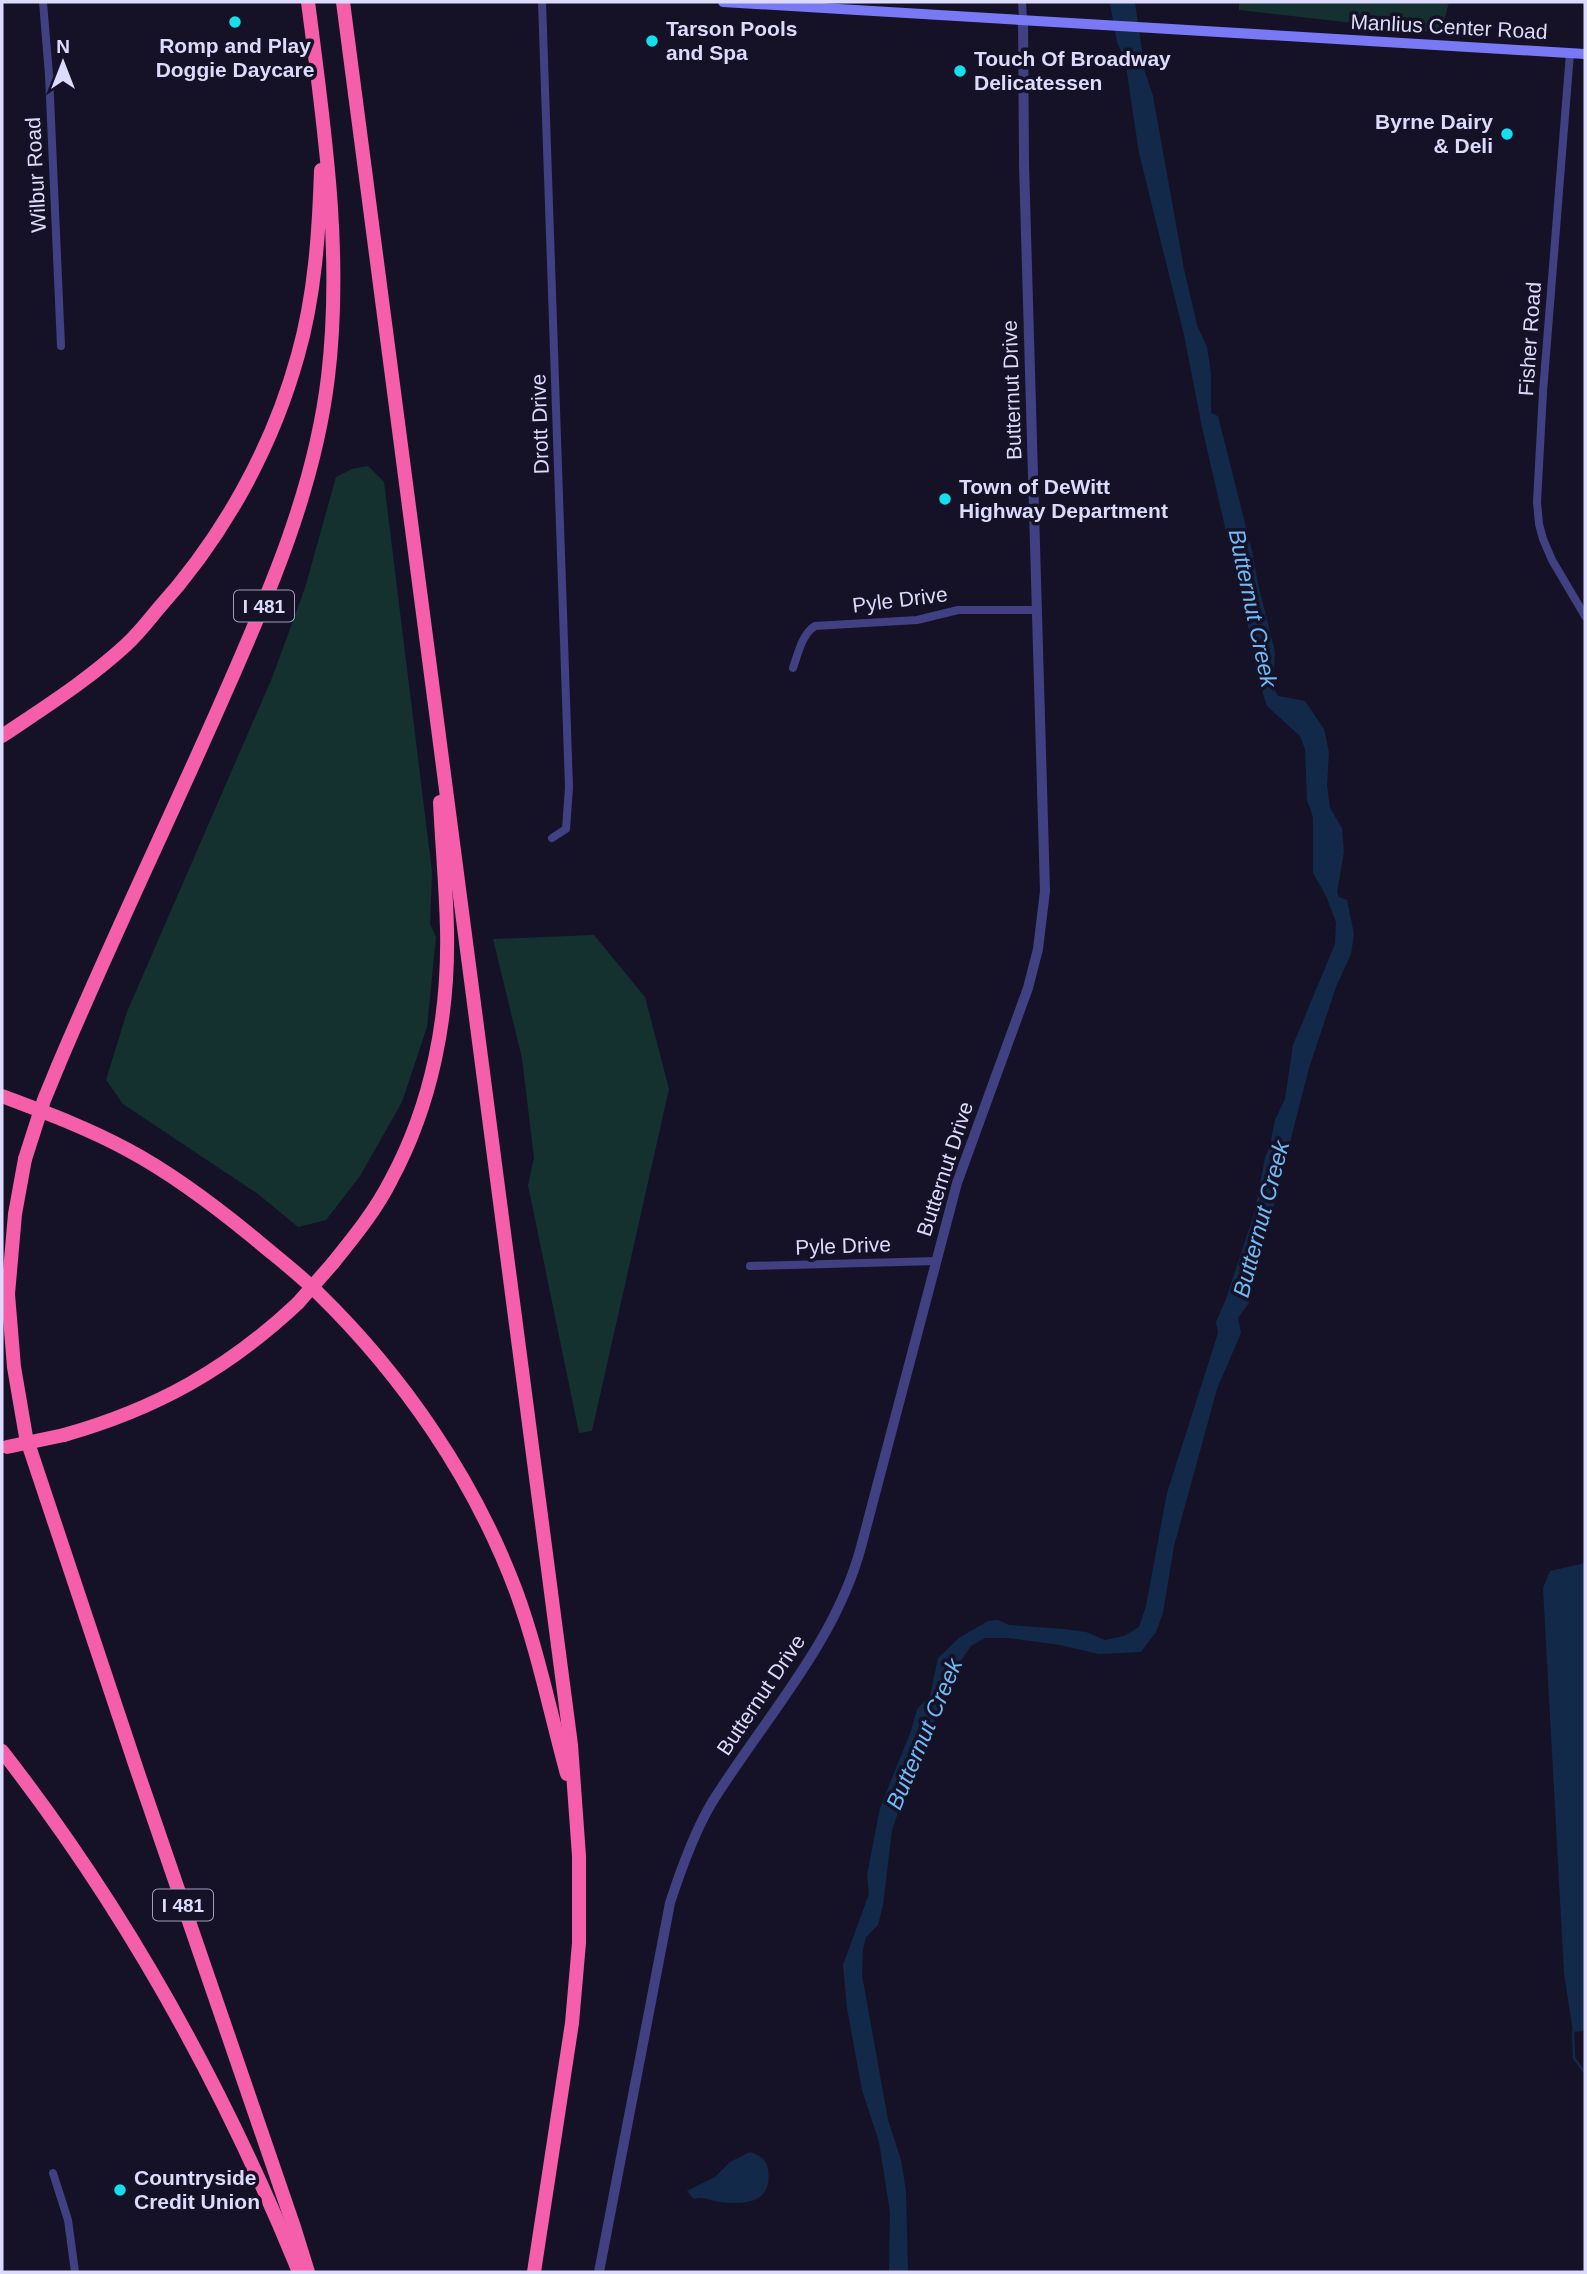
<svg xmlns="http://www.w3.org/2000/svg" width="1587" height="2274" font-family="Helvetica,sans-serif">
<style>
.green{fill:#15312f}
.water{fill:#13294a}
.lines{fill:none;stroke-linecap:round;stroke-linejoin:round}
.stream{stroke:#13294a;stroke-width:2.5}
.minor{stroke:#414083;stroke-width:8}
.tertiary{stroke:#414083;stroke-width:10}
.secondary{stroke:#7979f5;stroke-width:10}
.motorway{stroke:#f45eaa;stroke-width:14}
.motorway-bridge{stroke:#f45eaa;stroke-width:14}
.poi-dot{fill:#15dfee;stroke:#151227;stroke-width:2.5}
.labels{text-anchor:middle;stroke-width:7;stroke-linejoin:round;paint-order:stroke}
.shield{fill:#151227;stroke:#a19fbc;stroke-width:2}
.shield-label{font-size:19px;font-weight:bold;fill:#dddbfc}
.street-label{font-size:21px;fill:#dddbfc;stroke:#151227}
.poi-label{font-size:21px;font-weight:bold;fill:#dddbfc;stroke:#151227;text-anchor:start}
.water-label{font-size:23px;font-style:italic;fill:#70bbf5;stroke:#151227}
</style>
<rect width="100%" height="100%" fill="#151227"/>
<g class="green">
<polygon points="1239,2 1449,2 1441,33 1239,10"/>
<polygon points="368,466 384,482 432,872 430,924 436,937 427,1027 402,1102 360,1176 326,1220 298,1227 258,1194 123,1104 106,1080 127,1012 272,678 305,588 336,477 352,469"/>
<polygon points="594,935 645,997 669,1089 592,1431 579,1433 528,1185 534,1158 522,1058 493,939"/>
</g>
<g class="water">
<polygon points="1102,2 1135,2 1145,72 1153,96 1184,269 1197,325 1207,347 1211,373 1211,413 1218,416 1253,555 1258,584 1275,652 1273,687 1278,696 1305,701 1324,729 1329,752 1327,785 1330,808 1342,828 1344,852 1337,892 1339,897 1347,900 1354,934 1351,954 1336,987 1309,1068 1249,1303 1238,1318 1241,1333 1217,1389 1174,1546 1163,1613 1156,1632 1141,1652 1099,1654 1060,1645 1008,1638 985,1638 971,1646 955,1669 899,1810 892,1830 883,1905 878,1925 866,1937 863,1949 862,1975 888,2120 901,2160 906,2191 908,2272 889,2272 890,2212 879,2142 862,2090 847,2008 843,1965 869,1894 867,1875 880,1808 911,1731 917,1709 930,1696 938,1658 959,1638 988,1621 998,1620 1009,1625 1064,1629 1086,1632 1105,1640 1124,1636 1139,1627 1146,1606 1167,1493 1218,1333 1216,1322 1226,1299 1254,1214 1265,1158 1270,1145 1275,1120 1285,1099 1293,1045 1335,944 1336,922 1326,896 1313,873 1313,817 1307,800 1305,749 1300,736 1267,706 1255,669 1254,653 1202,427 1184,335 1139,153 1125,60 1117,42 1110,4"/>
<polygon points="1585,1563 1585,2031 1573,2032 1564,1973 1543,1588 1550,1571"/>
<path d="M750 2152C759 2155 767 2159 768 2169 773 2203 746 2205 720 2202 710 2201 704 2196 694 2199L687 2191 715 2177 730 2162Z"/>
</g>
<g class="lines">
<polyline class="stream" points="1573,2032 1574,2058 1585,2073"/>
<g class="minor">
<polyline points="43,2 49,75 61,346"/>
<polyline points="542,2 569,787 566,829 552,838"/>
<polyline points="1022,2 1023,19"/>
<polyline points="1570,53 1543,392 1537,502 1539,524 1543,539 1552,560 1585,616"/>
<path d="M793 668C798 654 802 634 815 626L917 620 958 610H1038"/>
<polyline points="750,1266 937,1261"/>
<polyline points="53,2173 68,2220 75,2272"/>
</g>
<path class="tertiary" d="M599 2272 670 1903C681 1869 693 1835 711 1804 763 1720 835 1644 861 1547L957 1183 1028 988 1038 949 1045 891 1024 164 1023 19"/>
<polyline class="secondary" points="723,2 1585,54"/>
<g class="motorway">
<polyline points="343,2 571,1745 579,1856 579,1943 572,2023 534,2272"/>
<path d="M2 736C45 707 88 680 126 645 138 634 148 621 158 609 223 537 272 449 298 355 315 295 319 232 321 170"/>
<path d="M58 1066C109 945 166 827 219 707 266 600 314 494 328 377 343 251 324 126 308 2"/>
<path d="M2 1096C44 1112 88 1128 128 1150 173 1174 215 1206 254 1238 275 1256 298 1273 318 1293 403 1376 474 1479 516 1591 538 1651 550 1712 567 1774"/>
<polyline points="25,1159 15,1214 8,1294 14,1367 26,1437 137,1770 294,2227 308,2272"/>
<path d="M333 1263C354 1237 376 1210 391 1180 432 1104 449 1016 447 929 446 887 442 844 440 802"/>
<path d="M64 1435C156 1409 228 1369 298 1303"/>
<path d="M2 1751C126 1910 223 2086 299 2272"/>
</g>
<g class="motorway-bridge">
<polyline points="25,1159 44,1100 58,1066"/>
<polyline points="298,1303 333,1263"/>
<polyline points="7,1447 64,1435"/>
</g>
</g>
<g class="poi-dot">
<circle cx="235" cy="22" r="7"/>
<circle cx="652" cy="41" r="7"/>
<circle cx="960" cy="71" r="7"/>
<circle cx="1507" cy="134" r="7"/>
<circle cx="945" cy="499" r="7"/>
<circle cx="120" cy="2190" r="7"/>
</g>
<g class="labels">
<g class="shield">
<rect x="234" y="590.5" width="60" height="31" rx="5"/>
<rect x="153" y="1889.5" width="60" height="31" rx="5"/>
</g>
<g class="shield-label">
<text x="264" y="613">I 481</text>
<text x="183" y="1912">I 481</text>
</g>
<g class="street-label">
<text transform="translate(1449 27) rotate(3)" y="7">Manlius Center Road</text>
<text transform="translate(36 175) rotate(-93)" y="7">Wilbur Road</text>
<text transform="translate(1530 339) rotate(-86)" y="7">Fisher Road</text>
<text transform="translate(1012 390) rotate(-92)" y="7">Butternut Drive</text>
<text transform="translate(540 424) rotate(-92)" y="7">Drott Drive</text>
<text transform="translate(900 600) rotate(-7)" y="7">Pyle Drive</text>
<text transform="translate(945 1169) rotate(-72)" y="7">Butternut Drive</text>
<text transform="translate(843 1246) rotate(-2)" y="7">Pyle Drive</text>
<text transform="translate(761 1695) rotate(-56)" y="7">Butternut Drive</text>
</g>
<g class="poi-label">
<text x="666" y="36">Tarson Pools<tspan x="666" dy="24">and Spa</tspan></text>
<text x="235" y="53" text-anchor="middle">Romp and Play<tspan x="235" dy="24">Doggie Daycare</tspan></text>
<text x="974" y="66">Touch Of Broadway<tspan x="974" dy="24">Delicatessen</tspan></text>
<text x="1493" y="129" text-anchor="end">Byrne Dairy<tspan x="1493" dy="24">&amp; Deli</tspan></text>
<text x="959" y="494">Town of DeWitt<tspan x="959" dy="24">Highway Department</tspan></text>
<text x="134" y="2185">Countryside<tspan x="134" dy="24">Credit Union</tspan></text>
</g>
<g class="water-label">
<text transform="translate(1253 608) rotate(78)" y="8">Butternut Creek</text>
<text transform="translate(1261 1219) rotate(-75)" y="8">Butternut Creek</text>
<text transform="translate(924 1734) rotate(-67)" y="8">Butternut Creek</text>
</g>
</g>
<rect width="1587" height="2274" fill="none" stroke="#dddbfc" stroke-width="7"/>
<g transform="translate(63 63)" stroke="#151227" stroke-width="5" paint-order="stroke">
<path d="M0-5L12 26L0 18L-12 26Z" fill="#dddbfc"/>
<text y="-10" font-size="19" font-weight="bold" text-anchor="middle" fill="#dddbfc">N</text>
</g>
</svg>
